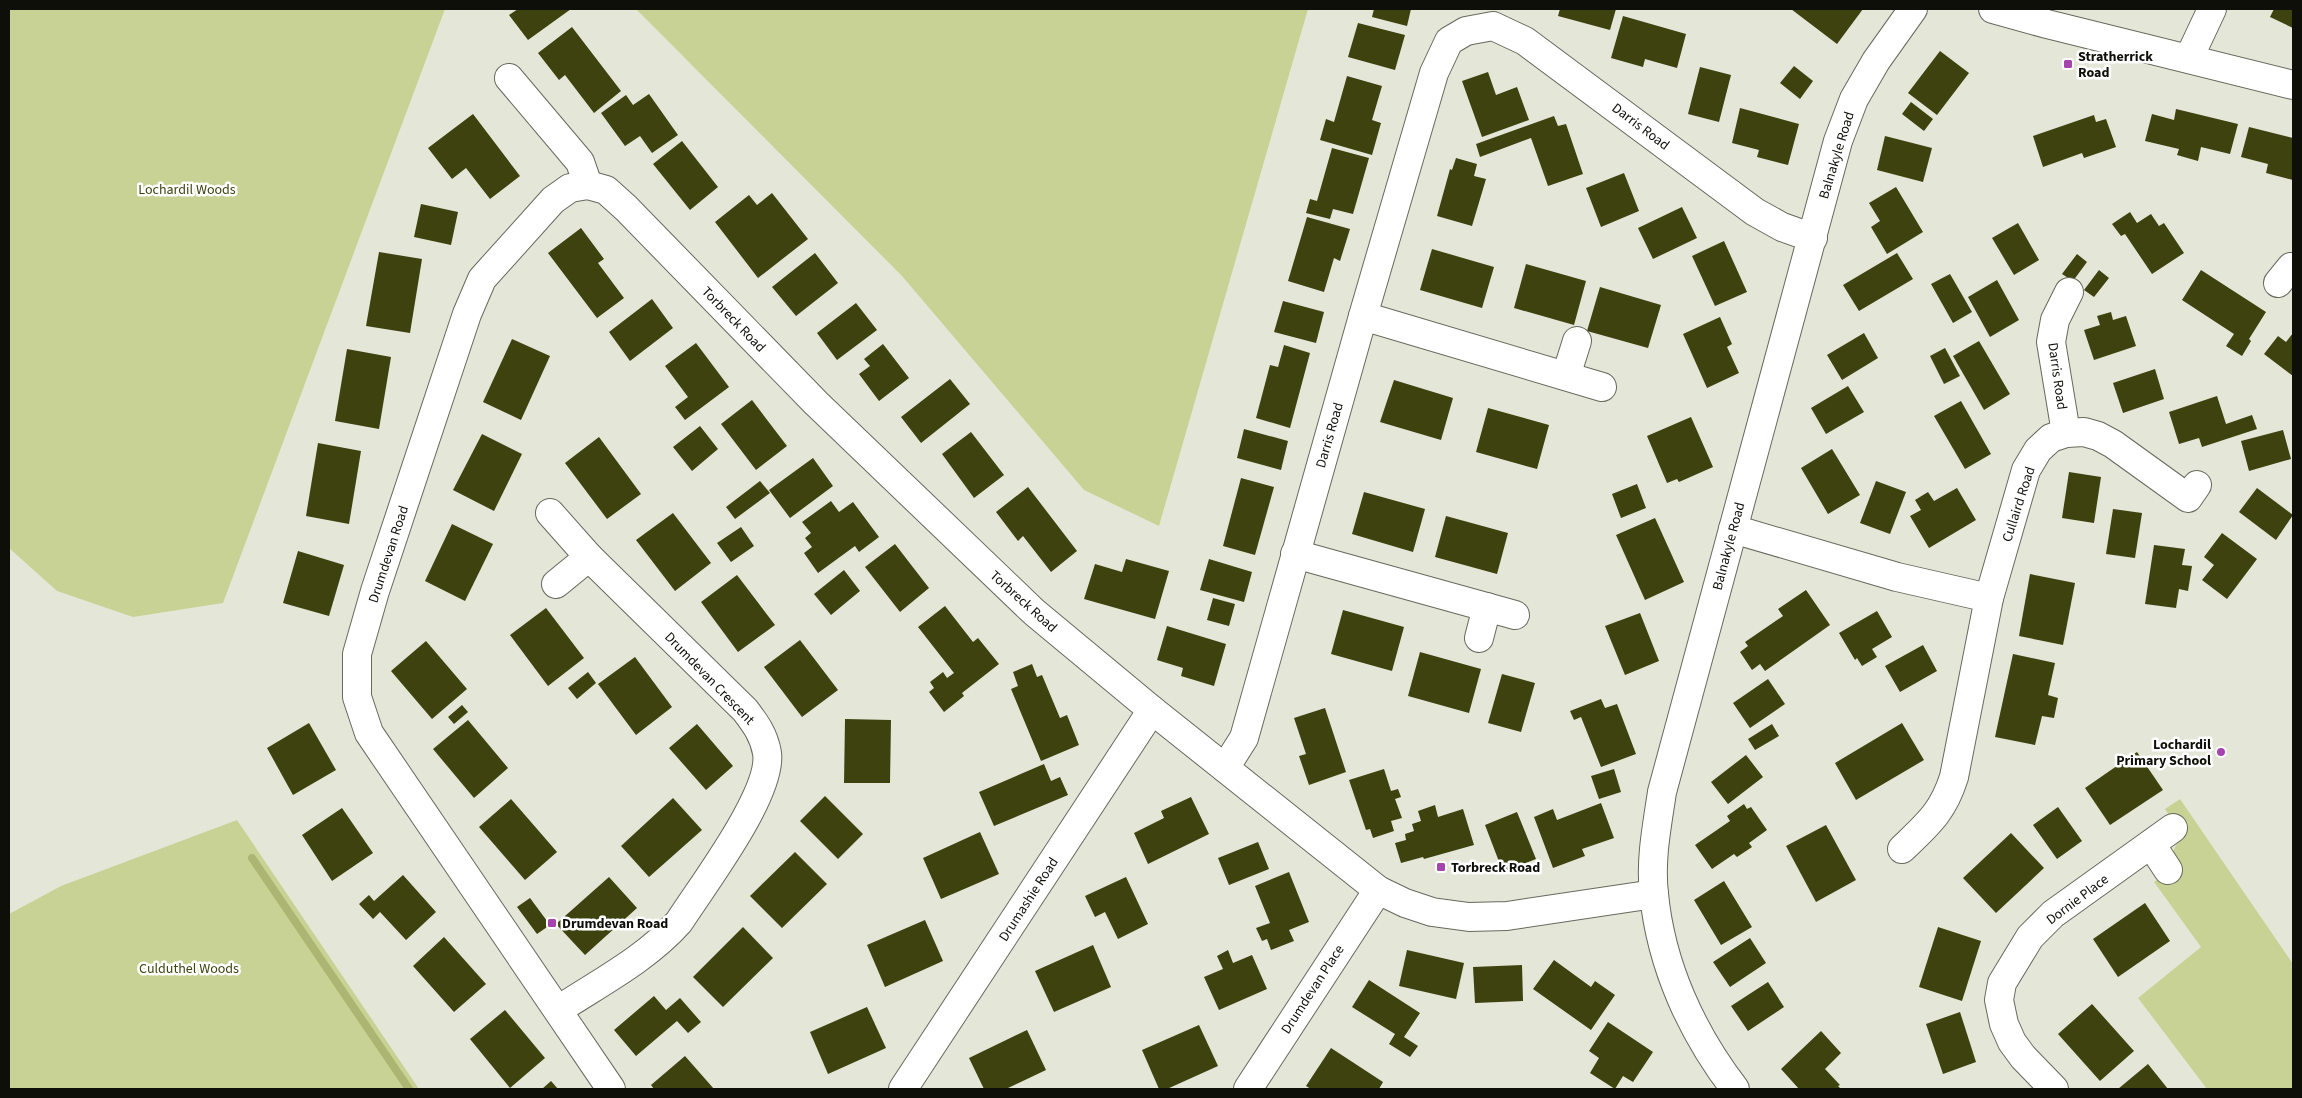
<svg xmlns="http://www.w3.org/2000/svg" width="2302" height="1098" font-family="'Source Sans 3',sans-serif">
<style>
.green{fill:#c9d295}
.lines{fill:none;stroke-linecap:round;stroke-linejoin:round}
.stream{stroke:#acb571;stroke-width:8}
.building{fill:#3d420e}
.minor-casing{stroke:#67695c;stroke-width:30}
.tertiary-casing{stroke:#67695c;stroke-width:30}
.minor{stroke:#fff;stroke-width:28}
.tertiary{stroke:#fff;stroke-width:28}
.poi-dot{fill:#a444ac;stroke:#fff;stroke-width:2}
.labels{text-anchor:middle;stroke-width:5;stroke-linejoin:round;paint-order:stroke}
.poi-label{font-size:14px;font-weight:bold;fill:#0f0f0a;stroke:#fff;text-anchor:start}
.street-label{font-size:14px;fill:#0f0f0a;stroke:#fff}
.park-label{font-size:14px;fill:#404512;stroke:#fff}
</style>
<rect width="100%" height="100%" fill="#e4e7d8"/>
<g class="green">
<polygon points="9,9 445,9 223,603 133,617 57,591 9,548"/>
<polygon points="636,9 1308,9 1159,526 1084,490 902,276"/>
<path d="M2180 799 2293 964V1089H2207L2138 998 2201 947 2154 882 2177 867C2171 853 2172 848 2183 837L2165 809Z"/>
<polygon points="237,820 419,1089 9,1089 9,914 61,886"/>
</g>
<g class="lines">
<polyline class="stream" points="252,858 409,1089"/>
</g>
<g class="building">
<polygon points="518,9 571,9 528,40 509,15"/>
<polygon points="1374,9 1411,9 1407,26 1372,17"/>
<polygon points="1560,9 1616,9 1610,30 1558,16"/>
<polygon points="1791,9 1863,9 1837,44"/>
<polygon points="2274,9 2293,9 2293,28 2270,17"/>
<polygon points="1623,16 1686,34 1677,68 1645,59 1643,67 1611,58"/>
<polygon points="1358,23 1405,35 1395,70 1348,57"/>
<polygon points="572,27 621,91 594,113 565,75 559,80 538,53"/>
<polygon points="1940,51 1969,73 1937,115 1908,93"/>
<polygon points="1794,66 1813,81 1800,99 1780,83"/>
<polygon points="1700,67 1731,75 1719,122 1688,114"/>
<polygon points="1488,72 1496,95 1517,87 1529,120 1482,137 1462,81"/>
<polygon points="1347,76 1382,86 1372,120 1381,123 1372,155 1320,140 1326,119 1334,122"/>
<polygon points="649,94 678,135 652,153 640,136 625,146 601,113 626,95 633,105"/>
<polygon points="1911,102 1933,119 1924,131 1902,114"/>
<polygon points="1740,108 1799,124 1788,165 1757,157 1759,150 1732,143"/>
<polygon points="2176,109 2238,124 2230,154 2201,147 2198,161 2177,155 2179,149 2145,141 2152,114 2174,120"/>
<polygon points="473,114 520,176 490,199 466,168 452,179 428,148"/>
<polygon points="2094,115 2096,122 2106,119 2116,147 2084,158 2082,153 2043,167 2033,136"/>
<polygon points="1554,116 1558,126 1566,124 1583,174 1548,186 1531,138 1480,157 1476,144"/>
<polygon points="2249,127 2293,138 2293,180 2266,173 2268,164 2241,157"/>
<polygon points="1885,136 1932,148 1923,182 1877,170"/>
<polygon points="682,141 718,187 690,210 653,164"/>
<polygon points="1332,148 1369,158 1353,214 1333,209 1330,219 1306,213 1310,199 1317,201"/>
<polygon points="1456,158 1477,164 1474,176 1486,179 1472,226 1437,216 1450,169 1452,170"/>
<polygon points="1624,173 1639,211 1601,227 1586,188"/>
<polygon points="1896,187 1923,232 1887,254 1871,227 1880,221 1869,203"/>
<polygon points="772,193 808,239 758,278 715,222 749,195 757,205"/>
<polygon points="421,204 458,212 451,245 414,237"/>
<polygon points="1682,207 1697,238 1653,259 1638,228"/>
<polygon points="2130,212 2137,223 2151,214 2159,226 2164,223 2184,253 2152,274 2125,234 2121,236 2112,224"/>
<polygon points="1307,217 1350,229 1340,261 1334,258 1324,292 1288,281"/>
<polygon points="2018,223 2039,260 2014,275 1992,238"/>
<polygon points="581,228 604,259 598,263 624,298 597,318 548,253"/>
<polygon points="1724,241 1747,292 1715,306 1692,256"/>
<polygon points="1432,249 1494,267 1482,308 1420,290"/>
<polygon points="379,252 422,259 410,333 366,326"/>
<polygon points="815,253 838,283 796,316 772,287"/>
<polygon points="1897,253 1913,279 1859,311 1843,285"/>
<polygon points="2077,254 2087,262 2073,281 2062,274"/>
<polygon points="1526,264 1586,281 1574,325 1514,308"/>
<polygon points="2099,270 2109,278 2094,297 2084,290"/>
<polygon points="2201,270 2266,312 2249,339 2251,341 2242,356 2226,346 2234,334 2182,300"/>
<polygon points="1950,274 1972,312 1953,323 1931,284"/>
<polygon points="1997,280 2019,320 1990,337 1968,297"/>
<polygon points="1600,287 1661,305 1648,348 1587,331"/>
<polygon points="652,299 673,328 630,361 609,332"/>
<polygon points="1283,301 1324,312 1316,343 1274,332"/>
<polygon points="856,303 877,330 837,360 817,333"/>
<polygon points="2111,312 2113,320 2126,316 2136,346 2094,360 2084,330 2100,325 2097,316"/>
<polygon points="1720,317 1732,344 1727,347 1739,373 1707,388 1683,334"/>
<polygon points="1864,333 1878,358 1842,380 1827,355"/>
<polygon points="2293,333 2293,376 2264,354 2278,336 2286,342"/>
<polygon points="512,339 550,356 521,420 483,402"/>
<polygon points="1979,341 2010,394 1984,410 1953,356"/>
<polygon points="696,343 729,387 685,420 675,407 688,397 665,366"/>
<polygon points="883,344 909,378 879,401 859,374 870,366 864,359"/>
<polygon points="1284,345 1310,353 1290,428 1256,418 1270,365 1278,367"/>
<polygon points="1945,348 1960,376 1944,384 1930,356"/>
<polygon points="347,349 391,357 379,429 335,421"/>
<polygon points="2155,369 2164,399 2123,413 2113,383"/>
<polygon points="950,379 970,404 921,443 901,417"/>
<polygon points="1394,380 1453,398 1441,440 1380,422"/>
<polygon points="1848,386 1864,412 1826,434 1811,408"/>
<polygon points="2217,396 2226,424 2252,415 2257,429 2202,447 2199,438 2179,444 2169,412"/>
<polygon points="752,400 787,446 756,470 721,424"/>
<polygon points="1961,401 1991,454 1965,469 1934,416"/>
<polygon points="1488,408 1549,425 1537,469 1476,452"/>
<polygon points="1691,417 1713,467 1679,482 1677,479 1667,483 1647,436"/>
<polygon points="700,426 718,449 692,471 673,447"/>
<polygon points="1244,429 1288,441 1281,470 1237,458"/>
<polygon points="2283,430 2291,459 2249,471 2241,441"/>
<polygon points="971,432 1004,475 974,498 942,454"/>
<polygon points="482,434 522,454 494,511 453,490"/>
<polygon points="599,437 641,494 607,519 565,463"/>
<polygon points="318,443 361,451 349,524 306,516"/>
<polygon points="1832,449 1860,495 1828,514 1801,468"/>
<polygon points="813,458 833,486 790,518 769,490"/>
<polygon points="2069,472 2101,477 2094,523 2062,518"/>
<polygon points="1241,478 1274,487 1255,555 1223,546"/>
<polygon points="760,481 770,493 735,519 726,507"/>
<polygon points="1876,481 1906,492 1890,534 1860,523"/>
<polygon points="1637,484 1646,508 1621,518 1612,494"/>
<polygon points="1028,487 1077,551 1051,572 1023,536 1018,541 996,512"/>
<polygon points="1957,488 1976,520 1929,548 1910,516 1921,510 1915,500 1928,492 1934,501"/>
<polygon points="2257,488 2293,515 2276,540 2239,512"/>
<polygon points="1364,492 1425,509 1413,552 1352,534"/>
<polygon points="831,501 839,512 853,502 879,537 859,552 855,546 818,573 804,553 812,547 805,538 811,533 802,522"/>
<polygon points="2113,509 2142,513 2135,558 2106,554"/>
<polygon points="673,513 711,563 675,591 636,540"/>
<polygon points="1446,516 1508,533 1497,574 1435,557"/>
<polygon points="1655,518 1684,582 1645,600 1616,535"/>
<polygon points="452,524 493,544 465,601 425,581"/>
<polygon points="741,527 754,546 731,562 717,543"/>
<polygon points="2222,533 2257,559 2227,599 2202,580 2214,565 2204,557"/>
<polygon points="895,544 929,588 900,612 865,567"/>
<polygon points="2154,545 2185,549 2182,565 2192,566 2188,591 2179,589 2176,608 2145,604"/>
<polygon points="298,551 344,565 329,616 283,603"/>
<polygon points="1126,559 1169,571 1155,619 1084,599 1095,564 1122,572"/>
<polygon points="1209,559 1252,572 1244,602 1200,590"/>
<polygon points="844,570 860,591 831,615 814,594"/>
<polygon points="2030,574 2075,583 2063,645 2019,636"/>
<polygon points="737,575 775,625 738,652 701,602"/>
<polygon points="1806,590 1830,625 1765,671 1760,664 1752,670 1740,652 1748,646 1745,642 1783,616 1778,609"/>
<polygon points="1213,598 1235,604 1229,626 1207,620"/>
<polygon points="945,606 973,642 978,638 999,664 962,693 964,696 944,712 929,692 934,688 930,682 943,672 947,678 954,673 918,627"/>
<polygon points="546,608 584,658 548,686 510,635"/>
<polygon points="1343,610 1404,627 1392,671 1331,654"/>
<polygon points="1877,611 1892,637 1872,649 1877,657 1862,666 1857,658 1855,660 1839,633"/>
<polygon points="1640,613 1659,661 1625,675 1605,626"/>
<polygon points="1167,626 1226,644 1214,686 1181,676 1183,668 1157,660"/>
<polygon points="800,640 838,690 802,717 764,667"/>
<polygon points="426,641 467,689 432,719 391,671"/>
<polygon points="1923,645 1937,671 1900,692 1885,666"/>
<polygon points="1420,652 1481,669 1469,713 1408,696"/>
<polygon points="2013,654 2055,663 2048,695 2058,698 2054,718 2042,716 2035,745 1995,737"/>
<polygon points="635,657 672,707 636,735 598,684"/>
<polygon points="1032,664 1037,677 1042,675 1060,718 1067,715 1079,745 1041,761 1011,689 1018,686 1013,672"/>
<polygon points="588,672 596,683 577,699 568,688"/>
<polygon points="1502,674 1535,683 1521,732 1488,723"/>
<polygon points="1768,679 1785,704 1750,728 1733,703"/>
<polygon points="1601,699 1605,708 1617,704 1636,754 1601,767 1581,717 1574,720 1570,711"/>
<polygon points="462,705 468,712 454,724 448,717"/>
<polygon points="1325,708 1346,772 1309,785 1299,756 1306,754 1294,718"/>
<polygon points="845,719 891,720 890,783 844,783"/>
<polygon points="468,720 508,768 474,798 433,749"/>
<polygon points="309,723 336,770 293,795 267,748"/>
<polygon points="1902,723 1924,760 1856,800 1835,763"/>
<polygon points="697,724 733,766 706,790 669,748"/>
<polygon points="1772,724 1779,736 1755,750 1748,739"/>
<polygon points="2137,752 2163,790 2110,825 2085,788"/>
<polygon points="1746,755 1763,777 1728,804 1711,782"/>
<polygon points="1044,764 1051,781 1060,777 1068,795 994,826 979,792"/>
<polygon points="1384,769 1391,791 1398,789 1401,797 1395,799 1402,818 1391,821 1394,831 1373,838 1370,829 1366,830 1349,780"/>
<polygon points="1614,769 1621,792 1599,799 1591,776"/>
<polygon points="825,796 863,834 838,859 800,821"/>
<polygon points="1191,797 1209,834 1148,864 1134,833 1164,818 1161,811"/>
<polygon points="673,798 702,830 649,877 621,846"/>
<polygon points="511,799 557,852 525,880 479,827"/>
<polygon points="1601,803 1614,838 1582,849 1585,856 1553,868 1534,817 1553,809 1557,820"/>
<polygon points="1744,804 1747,809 1751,807 1767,830 1749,843 1752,847 1737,857 1734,854 1712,869 1695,845 1730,821 1727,816"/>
<polygon points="1435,805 1438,817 1463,809 1474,845 1424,859 1423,857 1401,863 1395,843 1406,840 1405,834 1414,831 1412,824 1421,821 1418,811"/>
<polygon points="2058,807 2082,841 2057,859 2033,825"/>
<polygon points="342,808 373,853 332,881 302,835"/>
<polygon points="1517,812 1536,859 1503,872 1485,825"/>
<polygon points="1826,825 1856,880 1816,902 1786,846"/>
<polygon points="980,832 999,874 941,899 923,858"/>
<polygon points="2011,833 2044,868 1996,913 1963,878"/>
<polygon points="1258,842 1269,869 1229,885 1218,858"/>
<polygon points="795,852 827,884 782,928 750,896"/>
<polygon points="1289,872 1309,922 1289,930 1294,941 1271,950 1267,939 1262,941 1256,928 1270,923 1255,886"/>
<polygon points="403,875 436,912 406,940 380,912 373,919 359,904 369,895 374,901"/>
<polygon points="609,877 637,908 585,955 556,924"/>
<polygon points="1126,877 1148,924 1118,939 1105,912 1095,917 1085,896"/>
<polygon points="1724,881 1752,927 1721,945 1694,900"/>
<polygon points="530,898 550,925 537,934 517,907"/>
<polygon points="2145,903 2170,941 2118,977 2093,939"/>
<polygon points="925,920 943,961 885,987 867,945"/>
<polygon points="743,927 773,958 723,1007 693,977"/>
<polygon points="1938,927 1981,941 1962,1001 1919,987"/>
<polygon points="444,937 486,984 454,1012 413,966"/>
<polygon points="1750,938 1766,963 1730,987 1713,962"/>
<polygon points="1093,945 1111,987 1054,1012 1035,971"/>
<polygon points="1228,950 1233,963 1252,955 1267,989 1219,1010 1204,977 1223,969 1217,956"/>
<polygon points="1407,950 1464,963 1456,999 1399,986"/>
<polygon points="1554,960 1591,987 1595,981 1615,995 1591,1030 1533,989"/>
<polygon points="1522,965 1523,1001 1475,1003 1473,967"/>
<polygon points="1369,980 1420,1013 1404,1037 1418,1046 1410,1057 1389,1044 1395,1034 1352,1007"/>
<polygon points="1768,982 1784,1007 1748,1031 1731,1006"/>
<polygon points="654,996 666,1010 680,998 701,1022 688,1033 677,1021 636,1056 614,1030"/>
<polygon points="2092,1004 2134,1051 2100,1081 2058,1034"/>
<polygon points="867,1007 886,1048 828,1074 810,1032"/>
<polygon points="505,1010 545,1058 510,1088 470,1039"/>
<polygon points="1960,1012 1976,1062 1943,1074 1926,1024"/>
<polygon points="1608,1022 1653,1052 1633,1082 1623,1076 1615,1089 1590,1073 1599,1058 1589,1051"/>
<polygon points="1199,1025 1218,1066 1167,1089 1159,1089 1142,1050"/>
<polygon points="1027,1030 1046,1070 1006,1089 984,1089 969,1058"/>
<polygon points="1821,1031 1841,1053 1825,1069 1840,1085 1838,1086 1841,1089 1799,1089 1781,1069"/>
<polygon points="1331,1048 1383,1082 1379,1089 1311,1089 1306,1086"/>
<polygon points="685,1056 714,1089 654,1089 651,1085"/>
<polygon points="2148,1064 2168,1089 2118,1089"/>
<polygon points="551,1081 558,1089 542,1089"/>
</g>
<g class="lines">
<defs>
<g id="minor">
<polyline points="2189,58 2212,9"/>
<polyline points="509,78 580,162 588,185"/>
<polyline points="2278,283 2291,267 2293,269"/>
<polyline points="1363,316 1602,387"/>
<polyline points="1566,376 1577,341"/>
<polyline points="2066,433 2051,342 2055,320 2069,292"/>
<path d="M550 513 589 557 745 710C755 723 764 735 767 753 773 793 702 886 679 922 646 959 599 983 558 1010"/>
<polyline points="1733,529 1897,577 1989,598"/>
<polyline points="1295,554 1515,615"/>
<polyline points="556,584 589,557"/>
<polyline points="1479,638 1487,607"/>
<polyline points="1225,768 1244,738 1363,316 1434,73 1449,41 1466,31 1493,26 1525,41 1755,212 1782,227 1813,238"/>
<polyline points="2151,844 2168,870"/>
<path d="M1902 849C1928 824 1943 812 1954 777L1989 598 2026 470 2038 450 2051 438 2066 433 2084 432 2098 436 2113 444 2188 498 2197 485"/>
<polyline points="611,1089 369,733 357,697 357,654 375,591 467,314 482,279 553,200 570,188 588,185 606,190 626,208 816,403 1034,612 1152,710 1378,890 1405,903 1432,912 1469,917 1507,916 1654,894"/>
<polyline points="903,1089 1152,710"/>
<polyline points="1248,1089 1378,890"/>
<path d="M1735 1089C1692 1033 1661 966 1654 894 1650 860 1657 826 1662 792L1838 141 1854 99 1876 61 1913 9"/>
<polyline points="2054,1089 2023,1057 2012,1042 2004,1024 1999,1000 2002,983 2030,937 2053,914 2173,828"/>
</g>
<polyline id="tertiary" points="1993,9 2047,24 2293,85"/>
</defs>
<use href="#minor" class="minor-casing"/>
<use href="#tertiary" class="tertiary-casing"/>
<use href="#minor" class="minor"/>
<use href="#tertiary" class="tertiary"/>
</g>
<g class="poi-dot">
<rect x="2063" y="59" width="10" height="10" rx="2.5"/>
<circle cx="2221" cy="752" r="5"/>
<rect x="1436" y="862" width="10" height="10" rx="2.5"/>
<rect x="547" y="918" width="10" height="10" rx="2.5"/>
</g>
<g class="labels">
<g class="poi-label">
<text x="2078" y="61">Stratherrick<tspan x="2078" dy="16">Road</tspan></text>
<text x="2211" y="749" text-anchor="end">Lochardil<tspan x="2211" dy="16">Primary School</tspan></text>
<text x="1451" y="872">Torbreck Road</text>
<text x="562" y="928">Drumdevan Road</text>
</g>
<g class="street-label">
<text transform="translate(1641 126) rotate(37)" y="5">Darris Road</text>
<text transform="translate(1836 155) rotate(-73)" y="5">Balnakyle Road</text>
<text transform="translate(734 319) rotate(46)" y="5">Torbreck Road</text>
<text transform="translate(2058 376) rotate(82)" y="5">Darris Road</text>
<text transform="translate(1329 435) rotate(-74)" y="5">Darris Road</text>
<text transform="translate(2018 504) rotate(-72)" y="5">Cullaird Road</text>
<text transform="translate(1728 546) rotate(-75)" y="5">Balnakyle Road</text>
<text transform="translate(388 554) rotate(-72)" y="5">Drumdevan Road</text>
<text transform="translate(1024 601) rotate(42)" y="5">Torbreck Road</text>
<text transform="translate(710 678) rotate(46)" y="5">Drumdevan Crescent</text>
<text transform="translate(1028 899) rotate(-57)" y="5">Drumashie Road</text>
<text transform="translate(2077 899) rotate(-37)" y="5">Dornie Place</text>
<text transform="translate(1312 989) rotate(-57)" y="5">Drumdevan Place</text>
</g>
<g class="park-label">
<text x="187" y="194">Lochardil Woods</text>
<text x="189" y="973">Culduthel Woods</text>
</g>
</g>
<rect width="2302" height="1098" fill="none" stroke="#0f0f0a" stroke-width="20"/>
</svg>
